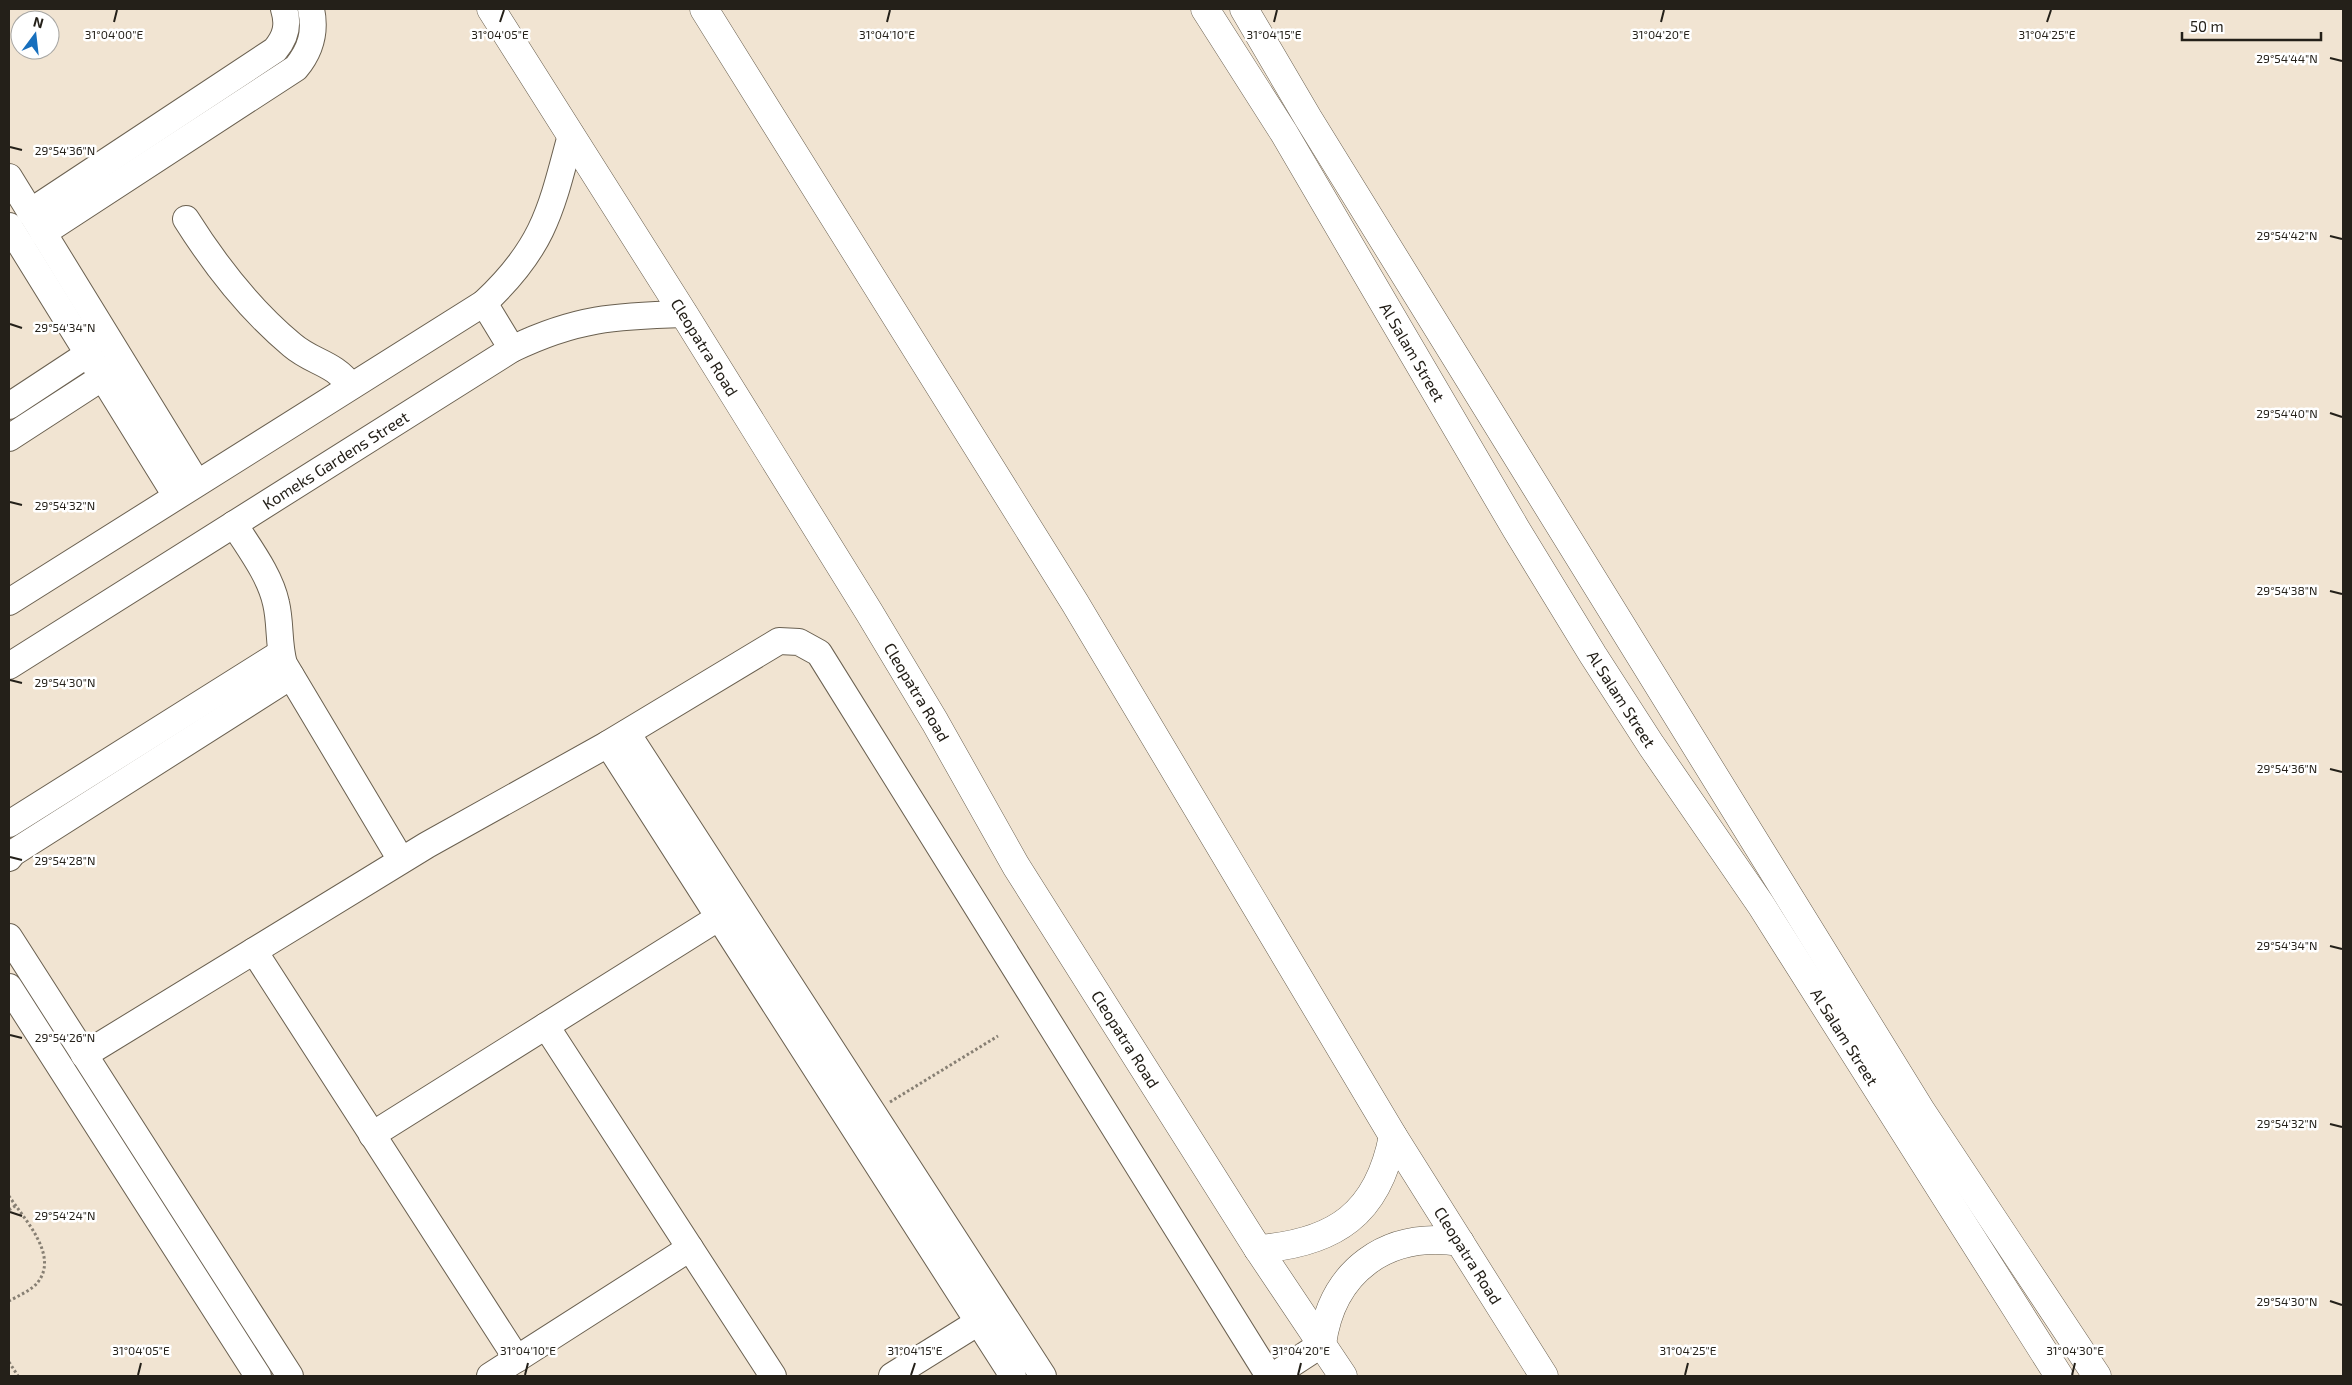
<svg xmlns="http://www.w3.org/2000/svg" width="2352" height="1385" font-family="'Exo 2',sans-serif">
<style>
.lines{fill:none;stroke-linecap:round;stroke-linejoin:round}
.minor-casing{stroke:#6a6050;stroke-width:28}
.major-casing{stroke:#6a6050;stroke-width:29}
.path{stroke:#877f73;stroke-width:3;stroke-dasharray:2.5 2.5;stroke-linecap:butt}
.minor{stroke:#fff;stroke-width:26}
.major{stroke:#fff;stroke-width:28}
.ticks{fill:none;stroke:#242019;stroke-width:2}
.labels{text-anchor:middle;stroke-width:5;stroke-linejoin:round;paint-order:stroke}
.street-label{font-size:16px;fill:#242019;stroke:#fff}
.ticks-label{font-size:12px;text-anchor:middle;fill:#242019;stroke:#fff;stroke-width:5;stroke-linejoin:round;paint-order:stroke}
</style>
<rect width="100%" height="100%" fill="#f1e4d2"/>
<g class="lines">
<defs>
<g id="minor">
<polyline points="9,177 197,483"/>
<path d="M30 212 275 50C286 37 289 25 284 9"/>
<path d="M186 219C215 265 250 310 292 345 313 363 333 362 351 386"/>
<polyline points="9,226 176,496"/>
<path d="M43 233 296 68C311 50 316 32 311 9"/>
<polyline points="484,303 512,349"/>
<polyline points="9,406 88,354"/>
<polyline points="9,438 103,377"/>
<path d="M234 524C249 548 270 575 276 603 281 624 278 643 284 664L401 860"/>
<path d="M9 602 484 303C544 247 551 210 571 135"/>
<path id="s1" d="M9 666 512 349C576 318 615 316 684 314"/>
<polyline points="627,733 1043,1376"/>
<polyline points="608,744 1013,1376"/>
<polyline points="9,824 281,653"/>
<polyline points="9,858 13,853 291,676"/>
<polyline points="9,937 290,1376"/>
<polyline points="254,951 517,1359"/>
<polyline points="9,987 258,1376"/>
<polyline points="546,1026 773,1376"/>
<polyline points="84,1055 427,845 608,744 779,641 799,642 819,653 1269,1376"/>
<polyline points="372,1135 718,918"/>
<polyline points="490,1376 690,1248"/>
<polyline points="892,1376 993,1313"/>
<polyline points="1273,1376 1322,1344"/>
</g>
<g id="major">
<path id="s2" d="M491 9 684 314 869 612 935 722 1016 866 1258 1249 1343 1376"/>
<path id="s3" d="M704 9 1075 603 1393 1136 1544 1376"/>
<path id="s4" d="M1205 9 1284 133 1516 529 1593 655 1651 745 1761 905 2059 1376"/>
<polyline points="1244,9 1308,118 1922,1112 2097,1376"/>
<path d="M1258 1249C1335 1243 1378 1214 1393 1136"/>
<path d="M1322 1344C1332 1271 1386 1231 1460 1242"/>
</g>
</defs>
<use href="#minor" class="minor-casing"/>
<use href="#major" class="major-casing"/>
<g class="path">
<polyline points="890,1102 998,1036"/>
<path d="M9 1196C24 1219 59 1255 38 1282 32 1290 18 1296 9 1301"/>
<polyline points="9,1210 15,1206"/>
<polyline points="9,1362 18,1376"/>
</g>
<use href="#minor" class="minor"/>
<use href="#major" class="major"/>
</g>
<path class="ticks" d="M114 22 117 10M500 22 504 10M887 22 890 10M1274 22 1277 10M1661 22 1664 10M2047 22 2051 10M2330 58 2342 61M10 147 22 150M2330 236 2342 239M10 324 22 328M2330 413 2342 417M10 502 22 505M2330 591 2342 594M10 680 22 683M2330 769 2342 772M10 857 22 860M2330 946 2342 949M10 1035 22 1038M2330 1124 2342 1127M10 1212 22 1216M2330 1301 2342 1305M138 1375 141 1363M525 1375 528 1363M911 1375 915 1363M1298 1375 1301 1363M1685 1375 1688 1363M2072 1375 2075 1363"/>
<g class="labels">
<g class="street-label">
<text dy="6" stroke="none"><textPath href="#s2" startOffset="400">Cleopatra Road</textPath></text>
<text dy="6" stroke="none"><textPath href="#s4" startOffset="401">Al Salam Street</textPath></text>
<text dy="6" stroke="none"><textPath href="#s1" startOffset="386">Komeks Gardens Street</textPath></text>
<text dy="6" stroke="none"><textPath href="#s2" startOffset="805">Cleopatra Road</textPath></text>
<text dy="6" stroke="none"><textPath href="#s4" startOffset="806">Al Salam Street</textPath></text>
<text dy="6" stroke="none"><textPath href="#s4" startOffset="1211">Al Salam Street</textPath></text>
<text dy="6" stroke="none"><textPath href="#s2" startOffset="1210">Cleopatra Road</textPath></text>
<text dy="6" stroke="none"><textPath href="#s3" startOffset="1462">Cleopatra Road</textPath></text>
</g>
</g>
<g class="ticks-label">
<text x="114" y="39">31°04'00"E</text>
<text x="500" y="39">31°04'05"E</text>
<text x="887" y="39">31°04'10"E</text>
<text x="1274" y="39">31°04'15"E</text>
<text x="1661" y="39">31°04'20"E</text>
<text x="2047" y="39">31°04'25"E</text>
<text x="2287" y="63">29°54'44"N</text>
<text x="65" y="155">29°54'36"N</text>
<text x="2287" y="240">29°54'42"N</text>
<text x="65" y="332">29°54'34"N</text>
<text x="2287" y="418">29°54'40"N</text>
<text x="65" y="510">29°54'32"N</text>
<text x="2287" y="595">29°54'38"N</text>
<text x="65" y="687">29°54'30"N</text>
<text x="2287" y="773">29°54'36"N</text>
<text x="65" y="865">29°54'28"N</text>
<text x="2287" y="950">29°54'34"N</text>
<text x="65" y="1042">29°54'26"N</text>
<text x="2287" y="1128">29°54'32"N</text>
<text x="65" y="1220">29°54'24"N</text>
<text x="2287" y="1306">29°54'30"N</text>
<text x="141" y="1355">31°04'05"E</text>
<text x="528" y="1355">31°04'10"E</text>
<text x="915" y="1355">31°04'15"E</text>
<text x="1301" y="1355">31°04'20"E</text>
<text x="1688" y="1355">31°04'25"E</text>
<text x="2075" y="1355">31°04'30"E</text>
</g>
<rect width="2352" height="1385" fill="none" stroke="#242019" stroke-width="20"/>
<g transform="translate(35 35) rotate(15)"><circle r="24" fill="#ffffff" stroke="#a7a6a3"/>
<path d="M0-4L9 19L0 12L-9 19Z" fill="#176fbd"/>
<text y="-8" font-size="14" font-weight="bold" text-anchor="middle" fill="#242019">N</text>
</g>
<path d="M2182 32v8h139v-8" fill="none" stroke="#242019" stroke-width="2.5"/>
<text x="2190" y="32" font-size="15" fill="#242019" stroke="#ffffff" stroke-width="4" paint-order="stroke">50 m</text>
</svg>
